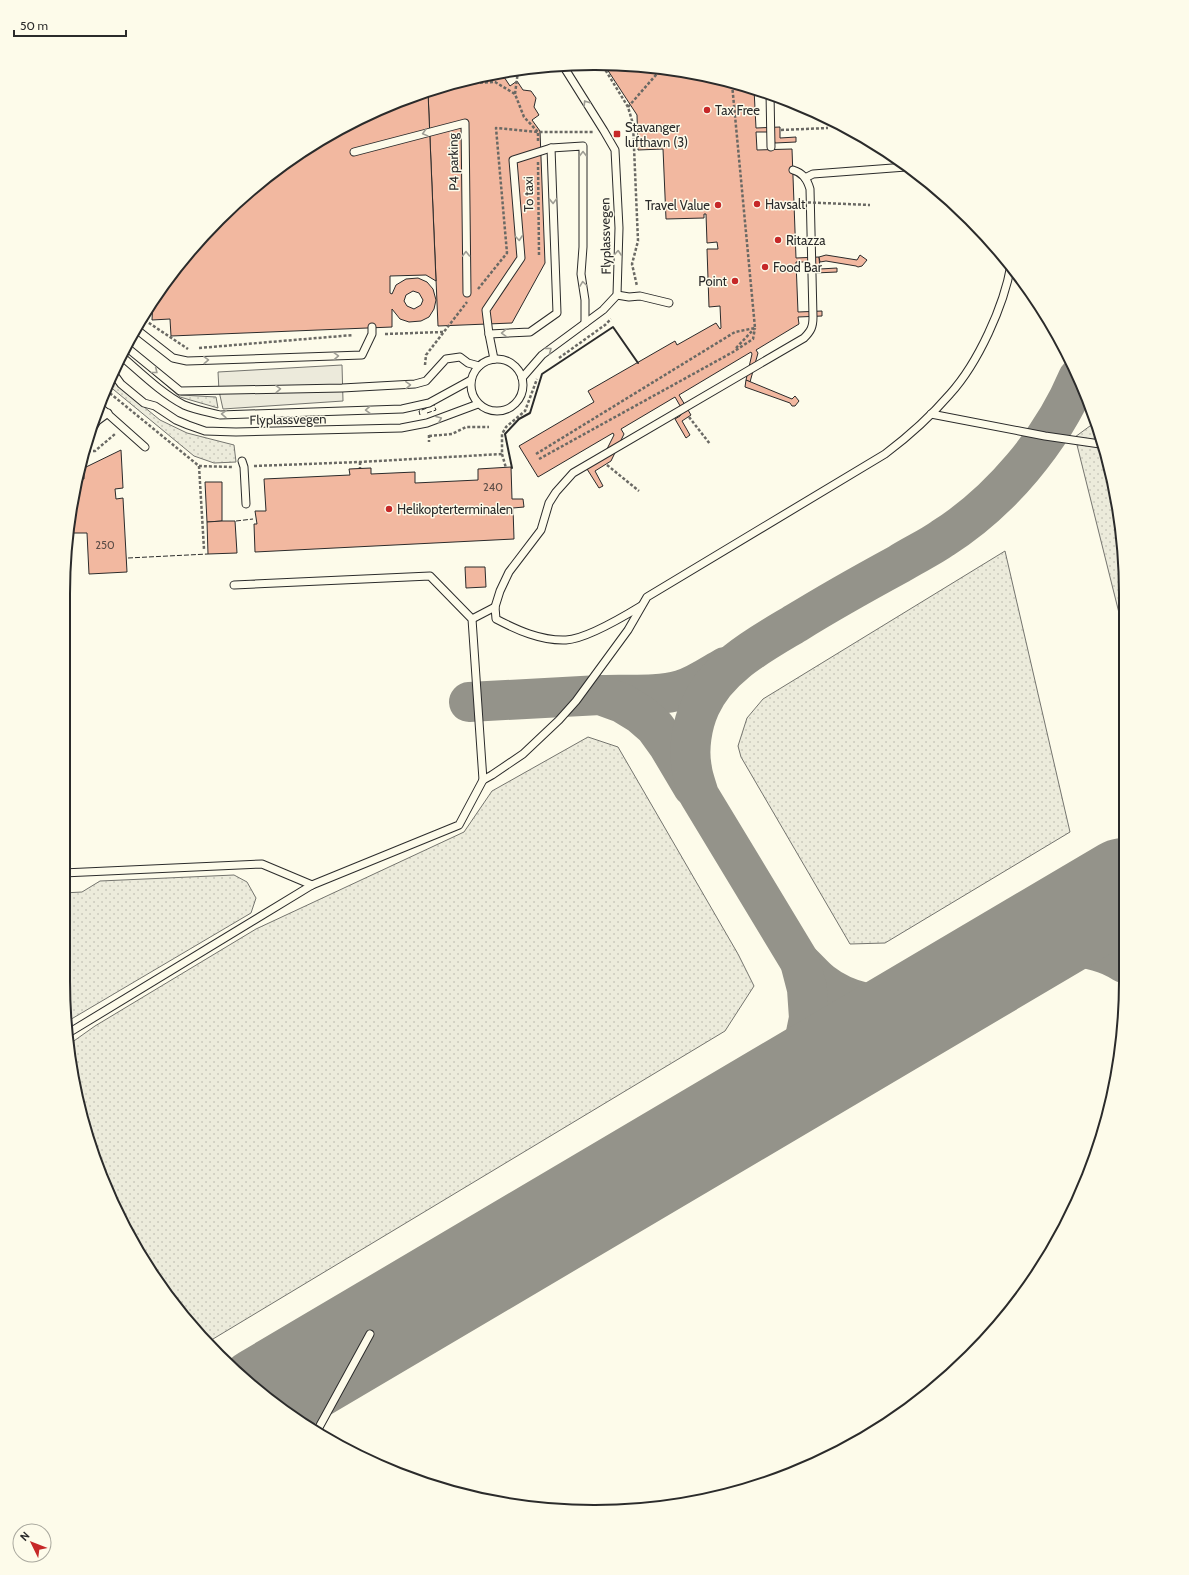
<svg xmlns="http://www.w3.org/2000/svg" width="1189" height="1575" font-family="Cabin,sans-serif">
<style>
.grass{fill:url(#grass-dots);stroke:#74746e}
.parking{fill:#eceadb;stroke:#74746e}
.lines{fill:none;stroke-linecap:round;stroke-linejoin:round}
.taxiway{stroke:#94938a;stroke-width:40}
.runway{stroke:#94938a;stroke-width:100}
.building{fill:#f2b8a0;stroke:#2b2b2b;fill-rule:evenodd}
.lane-casing{stroke:#2b2b2b;stroke-width:9}
.path{stroke:#6a6964;stroke-width:2.5;stroke-dasharray:3 2;stroke-linecap:butt}
.lane{stroke:#fdfbea;stroke-width:7}
.path-bridge{stroke:#6a6964;stroke-width:2.5;stroke-dasharray:3 2;stroke-linecap:butt}
.fence{stroke:#2b2b2b;stroke-width:1;stroke-dasharray:5 2;stroke-linecap:butt}
.wall{stroke:#2b2b2b;stroke-width:2}
.oneway{stroke:#9e9d94}
.poi-dot{fill:#c62828;stroke:#fdfbea;stroke-width:1.5}
.labels{text-anchor:middle;stroke-width:3;stroke-linejoin:round;paint-order:stroke}
.number-label{font-size:11px;fill:#5d4e48}
.poi-label{font-size:13px;fill:#2b2b2b;stroke:#fdfbea;text-anchor:start}
.street-label{font-size:13px;fill:#2b2b2b;stroke:#fdfbea}
.rim{fill:none;stroke:#2b2b2b;stroke-width:2}
</style>
<defs>
<pattern id="grass-dots" width="8" height="8" patternUnits="userSpaceOnUse"><rect width="8" height="8" fill="#ecebdb"/><path d="M2 2h.1M6 6h.1" fill="none" stroke="#cbcabc" stroke-width="1.8" stroke-linecap="round"/></pattern>
</defs>
<rect width="100%" height="100%" fill="#fdfbea"/>
<g class="grass">
<polygon points="125,348 181,395 216,397 218,408 180,397 124,349"/>
<polygon points="110,379 160,420 187,433 234,445 236,462 214,463 194,456 108,385"/>
<polygon points="1094,423 1121,525 1122,625 1075,437"/>
<polygon points="1005,551 1070,832 885,943 850,944 741,757 738,746 747,718 763,699"/>
<polygon points="588,737 618,747 738,954 754,986 725,1031 208,1342 134,1246 81,1118 71,1043 95,1026 256,929 464,832 492,791"/>
<polygon points="234,875 247,882 256,898 251,913 68,1021 63,980 63,893 82,892 100,881"/>
</g>
<polygon class="parking" points="342,365 343,401 223,409 219,391 218,372"/>
<g class="lines">
<g class="taxiway">
<path d="M603 695C628 694 657 697 681 690 697 685 711 675 725 667"/>
<polyline points="469,702 600,695 622,703 640,714 655,727 668,745 693,787"/>
<path d="M1001 960C1041 947 1086 938 1124 963"/>
<path d="M800 962C808 969 814 977 822 983 845 1001 881 1010 910 1004 927 1001 943 992 959 985"/>
<path d="M749 1110 777 1085 792 1066 799 1054 805 1038 809 1018 807 989 800 962 699 795C697 787 693 778 692 769 688 749 692 725 700 707 717 667 761 644 796 623 830 602 864 583 899 564 913 555 929 548 943 538 1000 502 1052 440 1078 378"/>
</g>
<polyline class="runway" points="264,1396 1124,888"/>
</g>
<g class="building">
<polygon points="605,66 664,68 754,89 756,128 780,127 780,138 796,137 796,142 775,143 772,132 756,132 757,150 792,149 796,258 819,257 820,269 837,268 837,272 815,273 812,262 796,262 798,312 822,311 822,316 798,317 799,324 756,350 758,353 750,382 746,380 752,354 751,352 679,395 691,415 682,421 690,435 686,438 675,419 680,416 683,411 675,397 621,429 624,434 611,461 595,471 603,486 599,488 587,469 592,466 594,461 604,455 614,435 613,433 538,477 519,446 594,402 588,391 675,341 677,345 716,323 720,329 721,328 720,306 709,307 707,249 718,249 717,242 707,243 706,214 704,214 704,218 666,219 663,149 638,150 637,115"/>
<polygon points="502,74 510,86 517,81 523,90 531,91 536,98 534,107 539,115 532,120 540,131 545,263 512,323 438,326 428,92 457,81"/>
<path d="M428 92 436 281 426 275 390 276V293L392 294 396 285 406 279 418 278 427 282 433 289 436 300 434 309 429 317 421 321 409 322 400 319 392 309V327L171 336 170 319 152 320 153 299 219 219 271 173 360 118ZM413 291 419 293 423 300 421 305 414 309 407 306 404 301 406 295Z"/>
<polygon points="826,255 857,260 860,255 867,260 862,266 858,267 856,266 826,261 820,262 819,257"/>
<polygon points="746,380 792,399 795,396 799,401 795,406 792,406 790,403 745,387"/>
<polygon points="121,450 123,488 115,489 116,499 123,498 127,572 89,574 87,533 68,533 77,479 84,479 84,468"/>
<polygon points="511,467 512,499 523,499 524,507 513,508 514,539 255,552 254,524 257,524 255,511 266,511 264,479 350,475 349,469 371,468 371,474 415,472 415,483 478,480 478,469"/>
<polygon points="205,482 222,482 222,521 207,522"/>
<polygon points="222,521 235,521 237,553 208,554 207,522"/>
<polygon points="465,567 485,567 486,587 466,588"/>
</g>
<g class="lines">
<defs>
<g id="lane">
<polyline points="770,93 771,147"/>
<polyline points="354,152 465,123 467,293"/>
<polyline points="805,178 813,174 906,167"/>
<polyline points="617,295 629,297 640,296 669,303"/>
<polyline points="136,329 173,358 187,361 362,355 372,334 372,327"/>
<polyline points="489,334 530,332 557,313 551,148"/>
<polyline points="125,346 180,391 342,388 415,384 426,381 446,359 460,357 468,363 479,366"/>
<path d="M120 355C140 372 161 393 184 405 196 410 208 412 220 415L402 409 429 403 471 380"/>
<polyline points="494,359 489,334 486,310 521,258 513,160 551,148 583,146 583,247 581,274 585,300 585,323"/>
<circle cx="497" cy="385" r="26"/>
<polyline points="113,373 121,384 144,403 155,406 176,420 188,425 205,431 236,432 401,428 427,423 478,404"/>
<polyline points="522,378 542,355 603,310 617,295 619,228 615,150 604,131 562,64"/>
<polyline points="100,407 145,447"/>
<polyline points="931,414 1045,436 1100,444"/>
<polyline points="92,429 97,421 108,413"/>
<polyline points="242,461 244,467 246,504"/>
<polyline points="234,585 430,576 472,619 483,780"/>
<path d="M641 606C623 617 586 639 566 640 541 641 517 630 496 619L495 607 500 591 509 572 541 530 549 503 556 492 573 473 804 338C811 331 813 327 813 317L810 189C807 179 803 173 793 170"/>
<polyline points="472,619 495,607"/>
<polyline points="63,873 262,864 312,885"/>
<path d="M70 1032 312 885 459 825 483 780 492 775 523 754 559 720 576 701 628 630 647 597 885 454C909 436 931 416 950 394 978 363 1004 306 1011 265"/>
<polyline points="317,1431 370,1334"/>
</g>
</defs>
<use href="#lane" class="lane-casing"/>
<g class="path">
<polyline points="603,66 628,107 633,124 638,241 632,264 637,286"/>
<polyline points="653,67 656,72"/>
<polyline points="518,71 515,94 524,117 538,132 593,132"/>
<polyline points="450,84 495,82 515,94"/>
<polyline points="628,107 662,68"/>
<polyline points="781,130 828,128"/>
<polyline points="538,162 539,255"/>
<polyline points="478,289 507,253 496,128 538,132 538,141"/>
<polyline points="143,316 143,319 188,349"/>
<polyline points="385,334 443,332"/>
<polyline points="199,348 353,335"/>
<polyline points="736,348 754,329"/>
<polyline points="559,358 605,325 611,319"/>
<polyline points="425,365 426,355 467,302"/>
<polyline points="106,390 199,466 233,467"/>
<polyline points="689,417 710,444"/>
<polyline points="429,435 429,442"/>
<polyline points="429,436 452,434 466,427 489,427"/>
<polyline points="83,451 95,451 115,434"/>
<polyline points="502,454 506,468"/>
<polyline points="536,454 735,332 755,328 732,84"/>
<polyline points="539,459 733,352 753,339 755,328"/>
<polyline points="360,462 360,468"/>
<polyline points="607,465 639,491"/>
<polyline points="199,466 204,549"/>
<polyline points="254,466 360,462 502,454 502,434 506,427 525,411 537,379"/>
</g>
<use href="#lane" class="lane"/>
<polyline class="path-bridge" points="798,202 870,205"/>
<g class="fence">
<polyline points="427,413 436,410 434,405"/>
<polyline points="420,415 419,411 427,408"/>
<polyline points="236,521 253,519"/>
<polyline points="128,558 208,554"/>
</g>
<polyline class="wall" points="512,468 505,434 519,419 530,413 542,374 613,327 638,363"/>
</g>
<defs><path id="oneway-chevron" d="M-2-3.5L2.5 0L-2 3.5" fill="none" stroke-width="1.6" stroke-linecap="round" stroke-linejoin="round"/></defs>
<g class="oneway">
<use href="#oneway-chevron" transform="translate(586 103) rotate(-122)"/>
<use href="#oneway-chevron" transform="translate(425 133) rotate(165)"/>
<use href="#oneway-chevron" transform="translate(583 154) rotate(-90)"/>
<use href="#oneway-chevron" transform="translate(553 201) rotate(88)"/>
<use href="#oneway-chevron" transform="translate(519 238) rotate(85)"/>
<use href="#oneway-chevron" transform="translate(618 253) rotate(-87)"/>
<use href="#oneway-chevron" transform="translate(466 254) rotate(-91)"/>
<use href="#oneway-chevron" transform="translate(583 284) rotate(-98)"/>
<use href="#oneway-chevron" transform="translate(504 333) rotate(178)"/>
<use href="#oneway-chevron" transform="translate(549 350) rotate(-37)"/>
<use href="#oneway-chevron" transform="translate(336 356) rotate(-2)"/>
<use href="#oneway-chevron" transform="translate(206 360) rotate(-2)"/>
<use href="#oneway-chevron" transform="translate(155 371) rotate(39)"/>
<use href="#oneway-chevron" transform="translate(408 385) rotate(-3)"/>
<use href="#oneway-chevron" transform="translate(278 389) rotate(-1)"/>
<use href="#oneway-chevron" transform="translate(368 410) rotate(178)"/>
<use href="#oneway-chevron" transform="translate(224 414) rotate(-179)"/>
<use href="#oneway-chevron" transform="translate(439 419) rotate(-21)"/>
</g>
<g class="poi-dot">
<circle cx="707" cy="110" r="4"/>
<rect x="613" y="130" width="8" height="8" rx="2"/>
<circle cx="757" cy="204" r="4"/>
<circle cx="718" cy="205" r="4"/>
<circle cx="778" cy="240" r="4"/>
<circle cx="765" cy="267" r="4"/>
<circle cx="735" cy="281" r="4"/>
<circle cx="389" cy="509" r="4"/>
</g>
<g class="labels">
<g class="number-label">
<text x="493" y="491">240</text>
<text x="105" y="549">250</text>
</g>
<g class="poi-label">
<text x="715" y="115">Tax Free</text>
<text x="625" y="132">Stavanger<tspan x="625" dy="15">lufthavn (3)</tspan></text>
<text x="765" y="209">Havsalt</text>
<text x="710" y="210" text-anchor="end">Travel Value</text>
<text x="786" y="245">Ritazza</text>
<text x="773" y="272">Food Bar</text>
<text x="727" y="286" text-anchor="end">Point</text>
<text x="397" y="514">Helikopterterminalen</text>
</g>
<g class="street-label">
<text transform="translate(453 162) rotate(-91)" y="5">P4 parking</text>
<text transform="translate(528 194) rotate(-91)" y="5">To taxi</text>
<text transform="translate(605 236) rotate(-91)" y="5">Flyplassvegen</text>
<text transform="translate(288 419) rotate(-1)" y="5">Flyplassvegen</text>
</g>
</g>
<path d="M0 0H1189V1575H0ZM594 70H595A524 524 0 0 1 1119 594V981A524 524 0 0 1 595 1505H594A524 524 0 0 1 70 981V594A524 524 0 0 1 594 70Z" fill="#fdfbea" fill-rule="evenodd"/>
<path class="rim" d="M594 70H595A524 524 0 0 1 1119 594V981A524 524 0 0 1 595 1505H594A524 524 0 0 1 70 981V594A524 524 0 0 1 594 70Z"/>
<g transform="translate(32 1543) rotate(313)"><circle r="19" fill="#fdfbea" stroke="#a9a89e"/>
<path d="M0-3L7 15L0 10L-7 15Z" fill="#c62828"/>
<text y="-6" font-size="11" font-weight="bold" text-anchor="middle" fill="#2b2b2b">N</text>
</g>
<path d="M14 30v6h112v-6" fill="none" stroke="#2b2b2b" stroke-width="2"/>
<text x="20" y="30" font-size="12" fill="#2b2b2b" stroke="#fdfbea" stroke-width="3" paint-order="stroke">50 m</text>
</svg>
